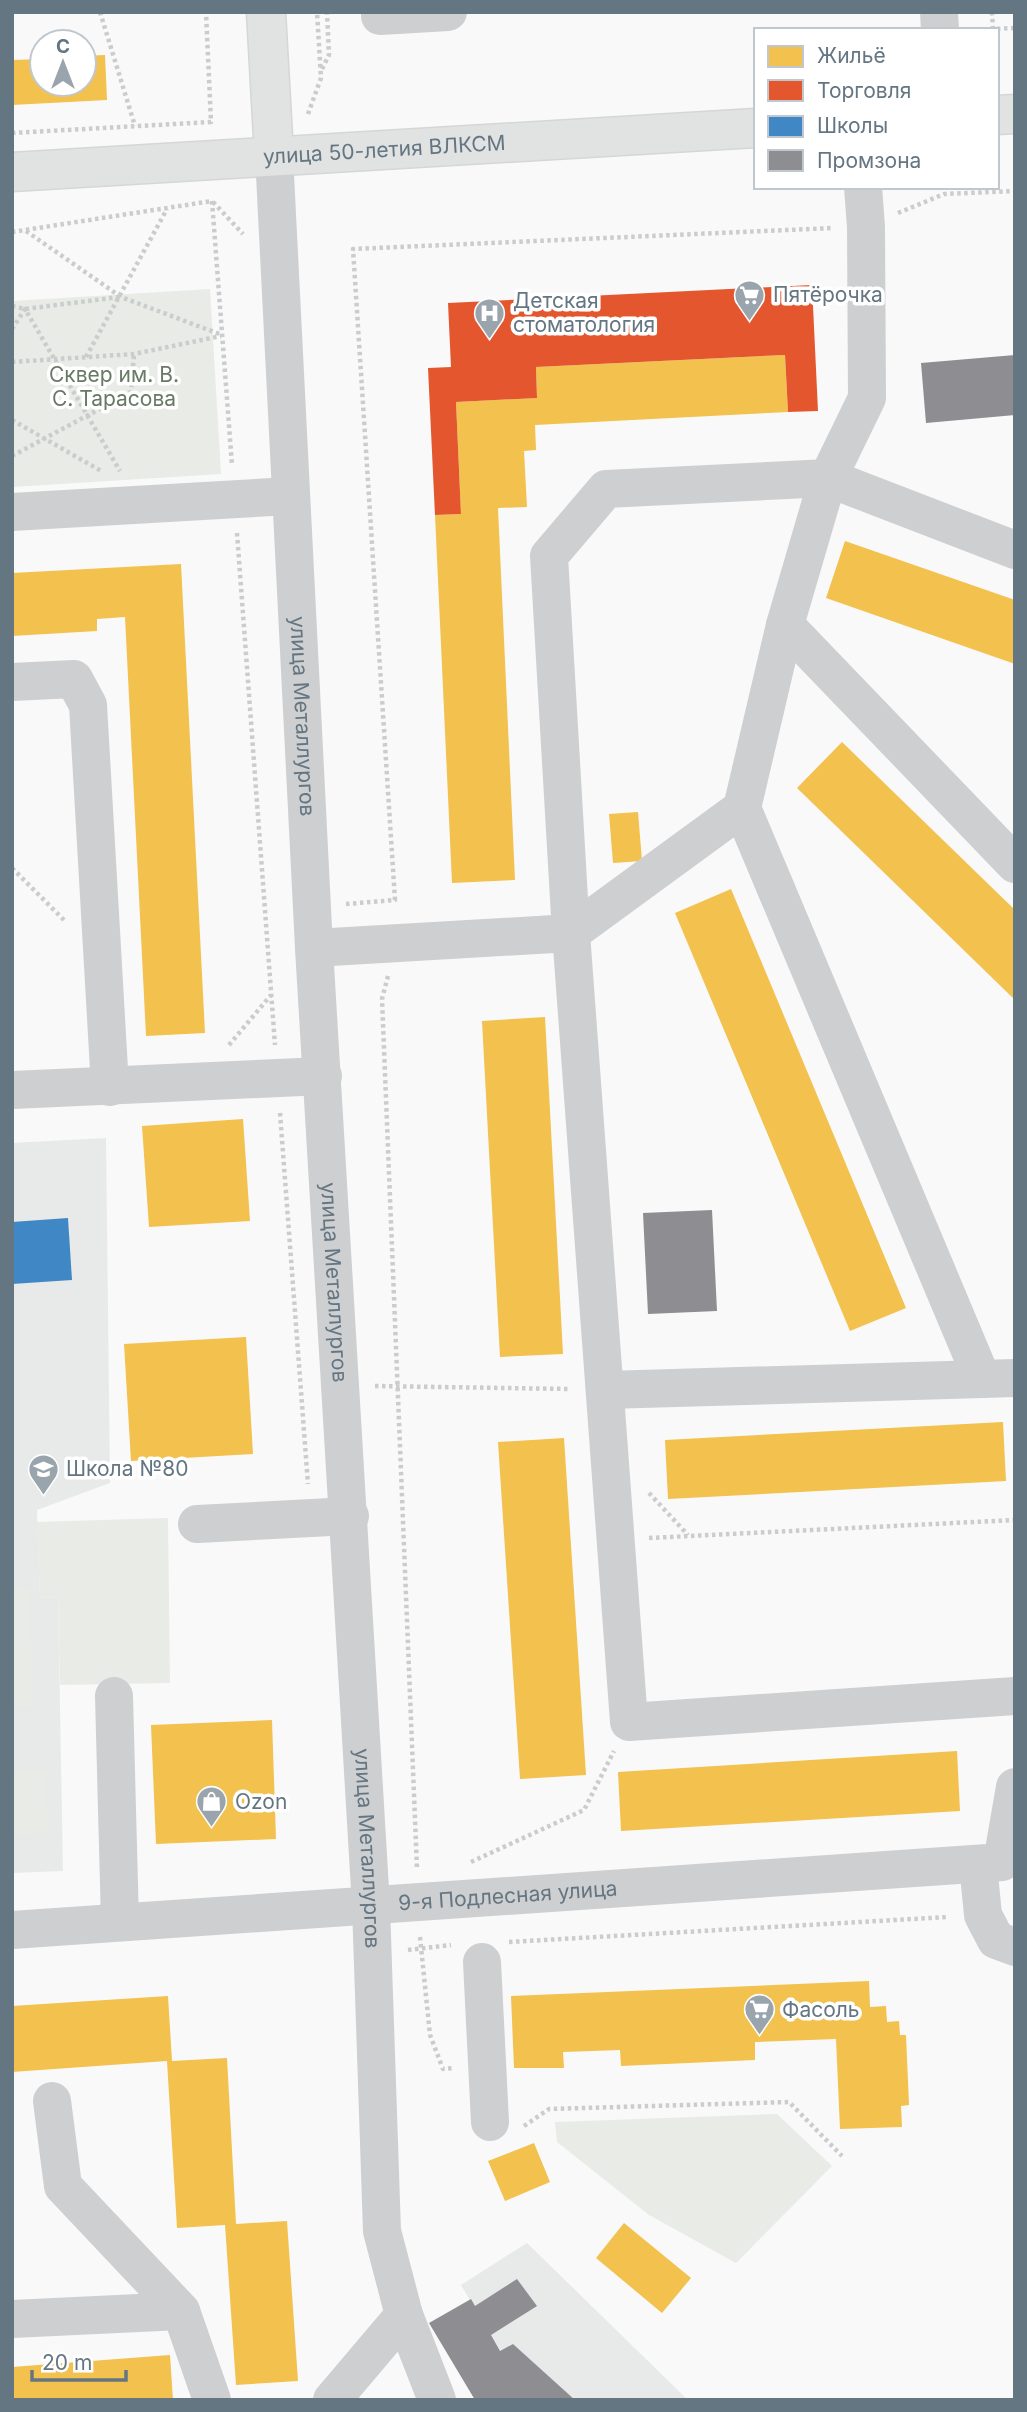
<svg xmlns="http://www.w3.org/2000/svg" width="1027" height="2412" font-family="Inter,sans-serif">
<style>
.built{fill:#e8e9e9}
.green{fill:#e8ebe6}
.homes{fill:#f2c14e}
.shops{fill:#e4572e}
.schools{fill:#3f88c5}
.industry{fill:#8d8d92}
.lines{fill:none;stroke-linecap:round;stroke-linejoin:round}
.major-casing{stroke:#d5d6d7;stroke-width:41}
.path{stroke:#cbcccd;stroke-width:4.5;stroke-dasharray:3.5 3.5;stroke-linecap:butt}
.minor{stroke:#cecfd0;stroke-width:38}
.major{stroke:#e1e2e2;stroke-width:38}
.labels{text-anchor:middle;stroke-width:7;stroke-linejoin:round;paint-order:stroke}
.street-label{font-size:21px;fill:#657683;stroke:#fff}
.poi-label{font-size:21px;fill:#657683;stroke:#fff;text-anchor:start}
.park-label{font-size:21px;fill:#687a64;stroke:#fff}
</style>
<rect width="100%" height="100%" fill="#f9f9f9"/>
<g class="built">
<polygon points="106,1138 110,1483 37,1510 40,1598 58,1597 63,1871 12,1873 12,1143"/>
<polygon points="527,2243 688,2400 575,2400 513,2344 500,2351 461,2285"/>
</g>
<g class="green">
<polygon points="210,289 221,474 12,487 12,301"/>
<polygon points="168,1518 170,1683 60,1685 58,1597 40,1598 37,1522"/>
<polygon points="12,1589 29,1589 33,1706 12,1707"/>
<polygon points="45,1771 48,1833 12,1835 12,1773"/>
<polygon points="777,2114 832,2166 736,2263 649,2215 557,2142 555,2122"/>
</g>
<g class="homes">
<polygon points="105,55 107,100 12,105 12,60 42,59 42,84 84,84 84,56"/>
<polygon points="785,355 788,412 535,425 536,450 524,451 527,507 498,508 515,880 452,883 435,515 461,514 456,402 537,398 536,367"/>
<polygon points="845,541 1015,600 1015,664 826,598"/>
<polygon points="181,564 205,1033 146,1036 125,617 97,619 97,631 12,636 12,573"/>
<polygon points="842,742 1015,910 1015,1000 797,788"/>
<polygon points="638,812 642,861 613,863 609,814"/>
<polygon points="731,889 906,1308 850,1331 675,913"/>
<polygon points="545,1017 563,1354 500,1357 482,1021"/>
<polygon points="243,1119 250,1221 149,1227 142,1126"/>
<polygon points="246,1337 253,1454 131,1461 124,1344"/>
<polygon points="1003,1422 1006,1481 668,1499 665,1440"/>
<polygon points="564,1438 586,1775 520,1779 498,1442"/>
<polygon points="272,1720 276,1839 156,1844 151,1725"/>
<polygon points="957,1751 960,1811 621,1831 618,1772"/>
<polygon points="869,1981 870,2007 886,2006 887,2022 899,2021 900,2035 906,2035 909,2105 901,2106 902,2127 840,2129 836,2039 755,2042 755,2060 621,2066 620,2050 563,2052 564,2068 514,2068 511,1996"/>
<polygon points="168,1996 172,2061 227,2058 236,2224 287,2221 298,2381 236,2385 225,2225 177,2228 167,2061 12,2072 12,2006"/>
<polygon points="534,2143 550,2182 505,2201 488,2161"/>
<polygon points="624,2223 691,2278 662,2313 596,2258"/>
<polygon points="170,2355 173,2400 12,2400 12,2367"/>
</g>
<polygon class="shops" points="812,285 818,411 788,412 785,355 536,367 537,398 456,402 461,514 435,515 428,368 451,367 448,303"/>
<polygon class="schools" points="68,1218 72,1280 12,1284 12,1222"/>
<g class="industry">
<polygon points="1015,355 1015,415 926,423 921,363"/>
<polygon points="712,1210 717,1311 648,1314 643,1213"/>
<polygon points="517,2279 537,2306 491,2335 500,2351 513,2344 575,2400 475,2400 429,2323 471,2299 475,2306"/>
</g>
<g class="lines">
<defs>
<g id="major">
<polyline points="266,12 274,155"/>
<polyline points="997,115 1015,114"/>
<path id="s3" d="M12 172 756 128"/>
</g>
</defs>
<use href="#major" class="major-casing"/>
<g class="path">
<polyline points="100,12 135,126"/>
<polyline points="992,12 993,29 1015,28"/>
<polyline points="322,69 329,55 327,12"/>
<polyline points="308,114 321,78 317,12"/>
<polyline points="12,133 211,122 206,12"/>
<polyline points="212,201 232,465"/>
<polyline points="213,202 243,234"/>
<polyline points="898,213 944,194 1015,191"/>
<polyline points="26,231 121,297 222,335"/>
<polyline points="12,232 212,201"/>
<polyline points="12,306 25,309 119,297"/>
<polyline points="12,329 25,309 120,471"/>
<polyline points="86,357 167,209"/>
<polyline points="12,362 134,354 221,336"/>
<polyline points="12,420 103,472"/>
<polyline points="12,456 131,392 134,354"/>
<polyline points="237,533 275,1045"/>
<polyline points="12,868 66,922"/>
<polyline points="346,904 395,900 353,249 833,228"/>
<polyline points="388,976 382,999 417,1869"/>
<polyline points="229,1045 271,995"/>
<polyline points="280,1113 308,1484"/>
<polyline points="375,1386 569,1389"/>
<polyline points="649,1493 688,1535"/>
<polyline points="649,1538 1015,1520"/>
<polyline points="471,1862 584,1810 614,1751"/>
<polyline points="420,1937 430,2035 443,2069 453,2068"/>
<polyline points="509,1942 948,1917"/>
<polyline points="408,1950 451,1945"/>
<polyline points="524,2126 549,2109 789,2102 842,2156"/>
</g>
<g class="minor">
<polyline points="380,12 380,16 448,12"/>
<polyline points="939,12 940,30"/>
<path id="s1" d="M274 155 314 948 371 1906 382 2231 404 2315 437 2400"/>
<polyline points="12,512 290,496"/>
<polyline points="1015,550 828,478 606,489 549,556 571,933 629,1722 1015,1696"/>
<polyline points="785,625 1015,864"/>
<polyline points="12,682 74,679 88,705 110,1087"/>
<polyline points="742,808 982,1379 1015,1378"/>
<polyline points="314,948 571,933 742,808 785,625 828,478 867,398 866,227 863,187"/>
<polyline points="12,1090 323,1076"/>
<polyline points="606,1390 982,1379"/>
<polyline points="197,1524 350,1516"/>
<polyline points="114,1696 120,1922"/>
<polyline points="978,1864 983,1915 996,1940 1015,1947"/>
<path id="s2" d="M12 1930 1002 1862 1015 1787"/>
<polyline points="482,1962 490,2122"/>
<polyline points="52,2101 63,2186 181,2311 212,2400"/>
<polyline points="12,2319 181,2311"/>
<polyline points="332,2400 404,2315"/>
</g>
<use href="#major" class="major"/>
</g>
<defs>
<symbol id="supermarket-pin" viewBox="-11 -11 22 30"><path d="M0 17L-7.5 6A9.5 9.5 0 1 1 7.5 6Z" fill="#99a4ac" stroke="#fff"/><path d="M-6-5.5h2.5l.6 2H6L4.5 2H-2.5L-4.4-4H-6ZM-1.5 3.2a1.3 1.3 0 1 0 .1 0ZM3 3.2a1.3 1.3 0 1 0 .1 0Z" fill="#fff"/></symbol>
<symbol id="hospital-pin" viewBox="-11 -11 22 30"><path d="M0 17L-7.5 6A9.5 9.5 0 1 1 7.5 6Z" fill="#99a4ac" stroke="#fff"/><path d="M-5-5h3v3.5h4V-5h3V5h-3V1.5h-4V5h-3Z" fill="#fff"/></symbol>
<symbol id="school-pin" viewBox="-11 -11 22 30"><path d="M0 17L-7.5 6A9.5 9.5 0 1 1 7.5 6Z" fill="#99a4ac" stroke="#fff"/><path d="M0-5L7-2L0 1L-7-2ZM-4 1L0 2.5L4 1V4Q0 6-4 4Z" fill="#fff"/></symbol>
<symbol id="shop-pin" viewBox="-11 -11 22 30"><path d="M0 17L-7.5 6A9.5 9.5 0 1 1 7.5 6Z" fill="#99a4ac" stroke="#fff"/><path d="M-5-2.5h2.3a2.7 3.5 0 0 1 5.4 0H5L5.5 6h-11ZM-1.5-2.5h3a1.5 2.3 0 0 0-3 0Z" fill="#fff"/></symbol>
</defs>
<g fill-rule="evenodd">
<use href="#supermarket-pin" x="732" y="278" width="35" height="47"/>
<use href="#hospital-pin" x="472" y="296" width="35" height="47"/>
<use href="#school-pin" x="26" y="1452" width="35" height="47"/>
<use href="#shop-pin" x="194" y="1784" width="35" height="47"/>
<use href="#supermarket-pin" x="742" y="1992" width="35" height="47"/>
</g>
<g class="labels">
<g class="street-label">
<text dy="7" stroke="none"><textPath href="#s3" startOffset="373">улица 50-летия ВЛКСМ</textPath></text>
<text dy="7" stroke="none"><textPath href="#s1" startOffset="562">улица Металлургов</textPath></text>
<text dy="7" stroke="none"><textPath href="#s1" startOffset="1129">улица Металлургов</textPath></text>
<text dy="7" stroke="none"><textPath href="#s1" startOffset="1696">улица Металлургов</textPath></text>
<text dy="7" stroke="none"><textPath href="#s2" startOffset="497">9-я Подлесная улица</textPath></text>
</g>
<g class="poi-label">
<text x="773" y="302">Пятёрочка</text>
<text x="513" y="308">Детская<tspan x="513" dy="24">стоматология</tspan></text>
<text x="66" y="1476">Школа №80</text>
<text x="235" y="1809">Ozon</text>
<text x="782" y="2017">Фасоль</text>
</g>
<g class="park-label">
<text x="114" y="382">Сквер им. В.<tspan x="114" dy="24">С. Тарасова</tspan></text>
</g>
</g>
<rect width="1027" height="2412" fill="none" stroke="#657683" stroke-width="28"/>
<rect x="754" y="28" width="245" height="161" fill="#ffffff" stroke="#c1c8cd" stroke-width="2"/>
<rect x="768" y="46" width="35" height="21" fill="#f2c14e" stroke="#c1c8cd" stroke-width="2"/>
<text x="817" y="63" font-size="21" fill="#657683">Жильё</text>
<rect x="768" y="80" width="35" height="21" fill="#e4572e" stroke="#c1c8cd" stroke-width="2"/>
<text x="817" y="98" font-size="21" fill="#657683">Торговля</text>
<rect x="768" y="116" width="35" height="21" fill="#3f88c5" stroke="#c1c8cd" stroke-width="2"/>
<text x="817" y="133" font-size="21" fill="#657683">Школы</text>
<rect x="768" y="150" width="35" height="21" fill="#8d8d92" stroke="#c1c8cd" stroke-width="2"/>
<text x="817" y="168" font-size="21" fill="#657683">Промзона</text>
<g transform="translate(63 63)"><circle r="33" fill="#ffffff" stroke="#c1c8cd" stroke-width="2"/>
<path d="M0-5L12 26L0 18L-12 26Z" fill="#99a4ac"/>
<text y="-10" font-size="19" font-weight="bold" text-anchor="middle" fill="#657683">С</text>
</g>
<path d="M32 2370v10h94v-10" fill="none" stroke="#657683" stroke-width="3.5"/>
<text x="42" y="2370" font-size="21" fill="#657683" stroke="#ffffff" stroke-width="5" paint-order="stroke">20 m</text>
</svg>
